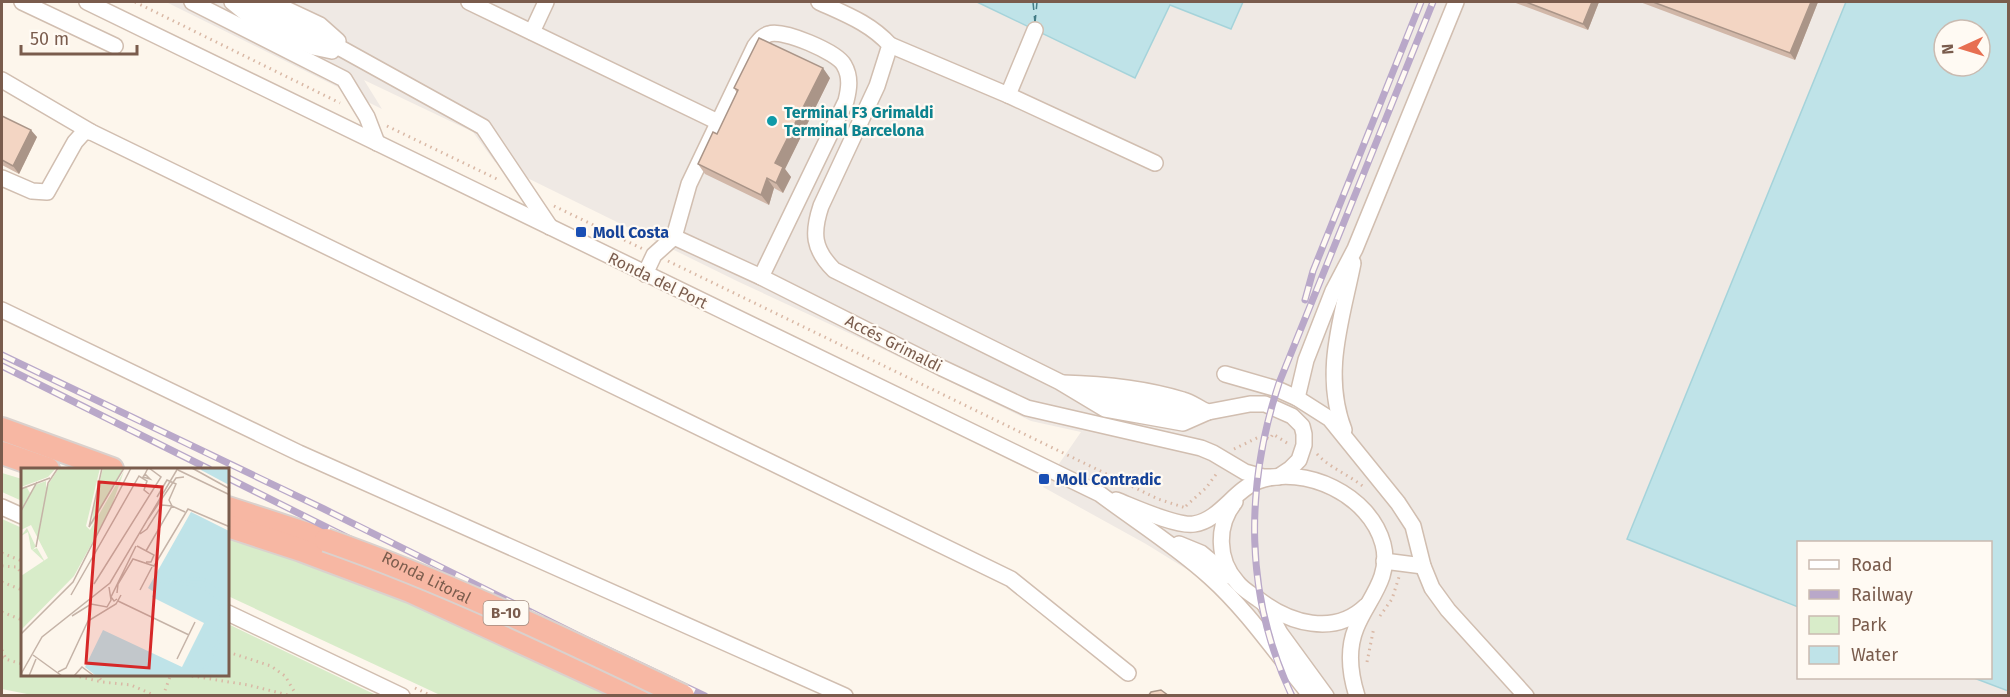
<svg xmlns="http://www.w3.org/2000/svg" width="2010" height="697" font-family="'Fira Sans',sans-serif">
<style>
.industrial{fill:#efe9e4}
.green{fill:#d8ecc9}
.water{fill:#bfe3e8;stroke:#a5d3da;stroke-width:1.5;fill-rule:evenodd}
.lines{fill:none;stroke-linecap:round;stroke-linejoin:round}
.ferry{stroke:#437c86;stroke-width:1.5;stroke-dasharray:8 6;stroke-linecap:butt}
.minor-casing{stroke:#d1beb0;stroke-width:18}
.highway-casing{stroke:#dad1cd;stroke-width:26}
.path{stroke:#d9b8a5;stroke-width:3;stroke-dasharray:1.5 4.5;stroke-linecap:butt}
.minor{stroke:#fff;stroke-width:15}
.highway{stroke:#f7b7a3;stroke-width:22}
.rail-casing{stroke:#b9a8c9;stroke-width:7}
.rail{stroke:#fffaf3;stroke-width:4.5;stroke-dasharray:14;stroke-linecap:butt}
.highway-bridge-casing{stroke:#dad1cd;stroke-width:26;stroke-linecap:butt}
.highway-bridge{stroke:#f7b7a3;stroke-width:22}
.wall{fill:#d1b7a8}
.shaded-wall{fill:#aa9588}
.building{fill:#f3d5c3;stroke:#aa9588;stroke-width:1.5}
.culture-dot{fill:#0f9aa8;stroke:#fffaf3;stroke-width:2}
.transit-dot{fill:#1a4fb4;stroke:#fffaf3;stroke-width:2}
.labels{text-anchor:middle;stroke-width:4.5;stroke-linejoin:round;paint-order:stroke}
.shield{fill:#fffaf3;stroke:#a28b7f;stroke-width:1.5}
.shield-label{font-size:15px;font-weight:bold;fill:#7a5c4d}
.culture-label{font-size:16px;font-weight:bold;fill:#0d838f;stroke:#fffaf3;text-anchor:start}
.transit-label{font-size:16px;font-weight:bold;fill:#164399;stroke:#fffaf3;text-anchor:start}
.street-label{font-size:16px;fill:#7a5c4d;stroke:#fffaf3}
.inset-river{fill:none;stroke:#bfe3e8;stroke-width:3}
.inset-road{fill:none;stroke:#c5b3a7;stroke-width:1.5}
.view{fill:#d62828;fill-opacity:0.15;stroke:#d62828;stroke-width:3}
.inset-edge{fill:none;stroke:#7a5c4d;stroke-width:3}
</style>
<rect width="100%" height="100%" fill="#fdf6ec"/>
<polygon class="industrial" points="166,2 977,2 1035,30 1170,5 1230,29 1219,2 1846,2 1627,538 1798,607 1798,678 1974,678 2008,691 2008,695 1300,695 1209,583 1146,544 1043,487 1081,432 1031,421 866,341 739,282 495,162 473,132 364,80 382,109"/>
<g class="green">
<polygon points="2,473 22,479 22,501 2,492"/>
<polygon points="2,519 22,528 22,674 228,674 228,624 376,695 37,696 2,689"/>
<path d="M228 538C362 577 489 636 614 695H440L228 596Z"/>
</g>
<g class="water">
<polygon points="977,2 1243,2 1231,29 1170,5 1135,78"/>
<path d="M1846 2H2008V691L1974 678H1990V542H1798V607L1627 539ZM1944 30H1980V66H1944Z"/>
</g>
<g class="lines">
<g class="ferry">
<polyline points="1033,2 1035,23"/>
<polyline points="1035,23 1037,2"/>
</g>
<defs>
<g id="minor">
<polyline points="22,2 115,46"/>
<path d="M87 2 1100 494C1136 521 1176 546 1210 577 1248 611 1278 656 1311 696"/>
<polyline points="192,2 344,79 367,117 377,143"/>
<polyline points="232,2 254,20 313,47 332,51"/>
<polyline points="245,2 342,49 483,127 550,227"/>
<polyline points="271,2 320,25 338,41"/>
<polyline points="469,2 718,122"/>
<polyline points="532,32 546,2"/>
<polyline points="890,45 1008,95 1155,163"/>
<polyline points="2,80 91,132 1011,579 1128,673"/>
<polyline points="1008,95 1035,30"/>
<polyline points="2,178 32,191 47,192 75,142 84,132 91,132"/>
<path d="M674 237 761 277 942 368 1027 408 1201 448 1213 453 1245 472 1263 477H1278L1290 469 1299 460 1304 445V434L1302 426 1292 416 1265 404H1250L1208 412 1183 423 1105 409 1060 382 834 270C813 249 812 233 821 206L877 86 890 45C870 23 845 14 819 2"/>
<path d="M645 274 654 255 674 237 689 184 755 46C759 41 762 36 769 34 783 29 837 52 844 65 851 77 849 89 846 101L761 277"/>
<polyline points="2,310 299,453 845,696"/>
<polyline points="1225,374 1277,389 1297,398 1330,419 1398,503 1413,526 1423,566 1432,588 1448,610 1526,696"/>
<path d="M1063 383C1103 384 1144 388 1183 400 1192 402 1199 409 1208 412"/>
<path d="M1083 389C1121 401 1163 412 1203 412"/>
<polyline points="1297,398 1306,360 1333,291 1355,249 1456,2"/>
<path d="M1344 430C1322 373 1342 319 1353 263"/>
<path d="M1116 500C1134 507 1177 527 1194 524 1220 520 1234 490 1258 481 1305 464 1370 495 1383 544 1392 578 1367 600 1356 628 1347 650 1350 674 1357 696"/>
<path d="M1235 502C1216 525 1217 560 1237 582 1242 589 1251 594 1258 599 1289 623 1334 637 1366 606"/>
<polyline points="2,507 22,516"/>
<polyline points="1179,544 1201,553 1229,576"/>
<polyline points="1384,561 1423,566"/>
<polyline points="1265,605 1280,633 1326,696"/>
<polyline points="228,613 402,696"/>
</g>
<g id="highway">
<polyline points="2,429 112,469"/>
<polyline points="2,453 48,469"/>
<polyline points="228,508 326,540"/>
<polyline points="228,526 301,550 410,591 638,696"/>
</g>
</defs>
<use href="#minor" class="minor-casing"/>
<use href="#highway" class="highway-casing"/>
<g class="path">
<polyline points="135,2 340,103"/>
<polyline points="387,126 499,180"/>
<polyline points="554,206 643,249"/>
<polyline points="668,261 1158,499 1186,508"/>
<polyline points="1267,438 1270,439 1273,434 1287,443"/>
<polyline points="1234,449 1259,437"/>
<path d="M1317 454C1331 469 1350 475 1365 488"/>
<polyline points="1186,506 1206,488 1217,473"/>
<polyline points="2,553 22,561"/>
<polyline points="2,566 17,567 22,574"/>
<polyline points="2,582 22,590"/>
<polyline points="2,612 22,620"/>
<polyline points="1380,616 1392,599 1399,577"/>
<polyline points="2,650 6,659"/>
<polyline points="228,652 271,666 285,676 297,696"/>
<polyline points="2,658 22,664"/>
<polyline points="1367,662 1374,627"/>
<polyline points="68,674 102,682 131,685 156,696"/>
<polyline points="96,674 101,680"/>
<polyline points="180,674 248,685 292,696"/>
<polyline points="415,688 432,696"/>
<polyline points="163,696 171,674"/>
</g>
<use href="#minor" class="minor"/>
<use href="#highway" class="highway"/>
<defs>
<g id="rail">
<polyline points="1305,300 1313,271 1421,2"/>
<polyline points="2,355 324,509 585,639 705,696"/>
<polyline points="2,366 209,469"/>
<path id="s1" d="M228 478 665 696"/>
<path d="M1292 696C1244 595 1245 487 1279 383L1433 2"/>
</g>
</defs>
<use href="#rail" class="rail-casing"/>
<use href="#rail" class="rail"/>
<defs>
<path id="highway-bridge" d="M326 540C449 583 566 640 683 696"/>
</defs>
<use href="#highway-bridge" class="highway-bridge-casing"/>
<use href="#highway-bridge" class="highway-bridge"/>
</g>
<g class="wall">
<polygon points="1513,2 1599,2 1588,30"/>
<polygon points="1640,2 1818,2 1795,60"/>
<polygon points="830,78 785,169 791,177 783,193 774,188 769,205 705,174 698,164 717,134 737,93 734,88"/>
<polygon points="2,116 37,137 19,174 2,165"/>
</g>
<g class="shaded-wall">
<polygon points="1592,2 1599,2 1588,30 1583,24"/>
<polygon points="1811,2 1818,2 1795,60 1790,53"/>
<polygon points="823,68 830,78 785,169 791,177 783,193 776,183 775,163"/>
<polygon points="31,130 37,137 19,174 13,166"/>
<polygon points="767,178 774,188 769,205 761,195"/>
</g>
<g class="building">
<polygon points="1526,2 1592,2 1583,24"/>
<polygon points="1653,2 1811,2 1790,53"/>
<polygon points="759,38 823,68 775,163 783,167 776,183 767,178 761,195 698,164 713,132 717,134 738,90 734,88"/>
<polygon points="2,116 31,130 13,166 2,160"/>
<polygon points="1161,690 1169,696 1148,696 1151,692"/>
</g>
<circle class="culture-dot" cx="772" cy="121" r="6"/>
<g class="transit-dot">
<rect x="575" y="226" width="12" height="12" rx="3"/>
<rect x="1038" y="473" width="12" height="12" rx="3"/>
</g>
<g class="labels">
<rect class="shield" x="483.5" y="601" width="45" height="24" rx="4.5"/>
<g class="shield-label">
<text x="506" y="618">B-10</text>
</g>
<g class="culture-label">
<text x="784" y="118">Terminal F3 Grimaldi<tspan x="784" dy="18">Terminal Barcelona</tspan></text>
</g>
<g class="transit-label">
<text x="593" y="238">Moll Costa</text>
<text x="1056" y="485">Moll Contradic</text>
</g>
<g class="street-label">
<text transform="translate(658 280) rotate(26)" y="6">Ronda del Port</text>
<text transform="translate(894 343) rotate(27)" y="6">Accés Grimaldi</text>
<text dy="6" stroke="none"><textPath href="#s1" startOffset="222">Ronda Litoral</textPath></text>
</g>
</g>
<g transform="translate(21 468)">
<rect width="208" height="208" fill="#fdf6ec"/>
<path d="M0 0H35L27 9 0 19ZM38 0H79L65 58 69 62 103 3 90 40 53 108 0 162V108L27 90 10 57 0 62V20L5 18 9 25 14 17 25 13V20ZM82 0H102L71 57 72 42ZM6 60 15 79 11 82 16 80 24 94 10 81 7 64 0 68Z" fill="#d8ecc9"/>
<path d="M181 0H208V17L180 2ZM170 44 208 63V208H75L64 199 82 162 161 199 183 155 131 129 133 124 127 120Z" fill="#bfe3e8"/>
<path class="inset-river" d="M133 112 181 111 194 117 205 130 202 165 181 208M139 113 181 118 197 130 201 144 198 161 177 208"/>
<path class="inset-road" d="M81 0 68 59 103 0M171 0 209 21M157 2 209 27M124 6 122 9 129 11 124 6 127 0M0 21 29 10M136 29 146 12 155 16 148 32 151 38M0 43 16 14M127 51 155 10 163 9M119 66 126 61 141 37 151 38M116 78 133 87 130 94H125M15 79 27 15 37 0M125 83 151 38 164 44M73 116 140 9 128 0M119 122 131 99M96 125 97 116 112 91 133 98 167 41 209 59M50 127 118 8 126 13 123 22 128 26M96 131 93 133 90 129 115 78M97 133 168 167M51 148 70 136 86 139 90 132 88 119M0 166 52 114 110 0M12 187 41 208M156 191 174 154M37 204 45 200 67 153 95 136 100 127M0 206 21 169 89 115 157 0M8 208 15 191M53 208 61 199 73 208"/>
<path class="view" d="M78 14 141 19 128 200 65 195Z"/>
<rect width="208" height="208" class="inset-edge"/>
</g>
<rect width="2010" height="697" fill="none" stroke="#7a5c4d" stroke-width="6"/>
<rect x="1797" y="541" width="195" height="138" fill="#fffaf3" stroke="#cabbb1" stroke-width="1.5"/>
<rect x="1809" y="560" width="30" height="9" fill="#ffffff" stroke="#cabbb1" stroke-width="1.5"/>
<text x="1851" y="571" font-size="18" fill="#7a5c4d">Road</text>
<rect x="1809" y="590" width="30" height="9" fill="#b9a8c9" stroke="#cabbb1" stroke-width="1.5"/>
<text x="1851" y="601" font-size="18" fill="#7a5c4d">Railway</text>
<rect x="1809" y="616" width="30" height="18" fill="#d8ecc9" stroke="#cabbb1" stroke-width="1.5"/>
<text x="1851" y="631" font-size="18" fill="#7a5c4d">Park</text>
<rect x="1809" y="646" width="30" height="18" fill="#bfe3e8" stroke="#cabbb1" stroke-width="1.5"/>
<text x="1851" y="661" font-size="18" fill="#7a5c4d">Water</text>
<g transform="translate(1962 48) rotate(266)"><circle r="28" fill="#fffaf3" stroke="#cabbb1" stroke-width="1.5"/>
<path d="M0-4.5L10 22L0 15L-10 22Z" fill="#e76f51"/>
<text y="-9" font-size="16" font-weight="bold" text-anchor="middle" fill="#7a5c4d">N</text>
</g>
<path d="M21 45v9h116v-9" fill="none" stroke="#7a5c4d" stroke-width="3"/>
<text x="30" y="45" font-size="18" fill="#7a5c4d" stroke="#fffaf3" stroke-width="4.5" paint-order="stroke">50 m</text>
</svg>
